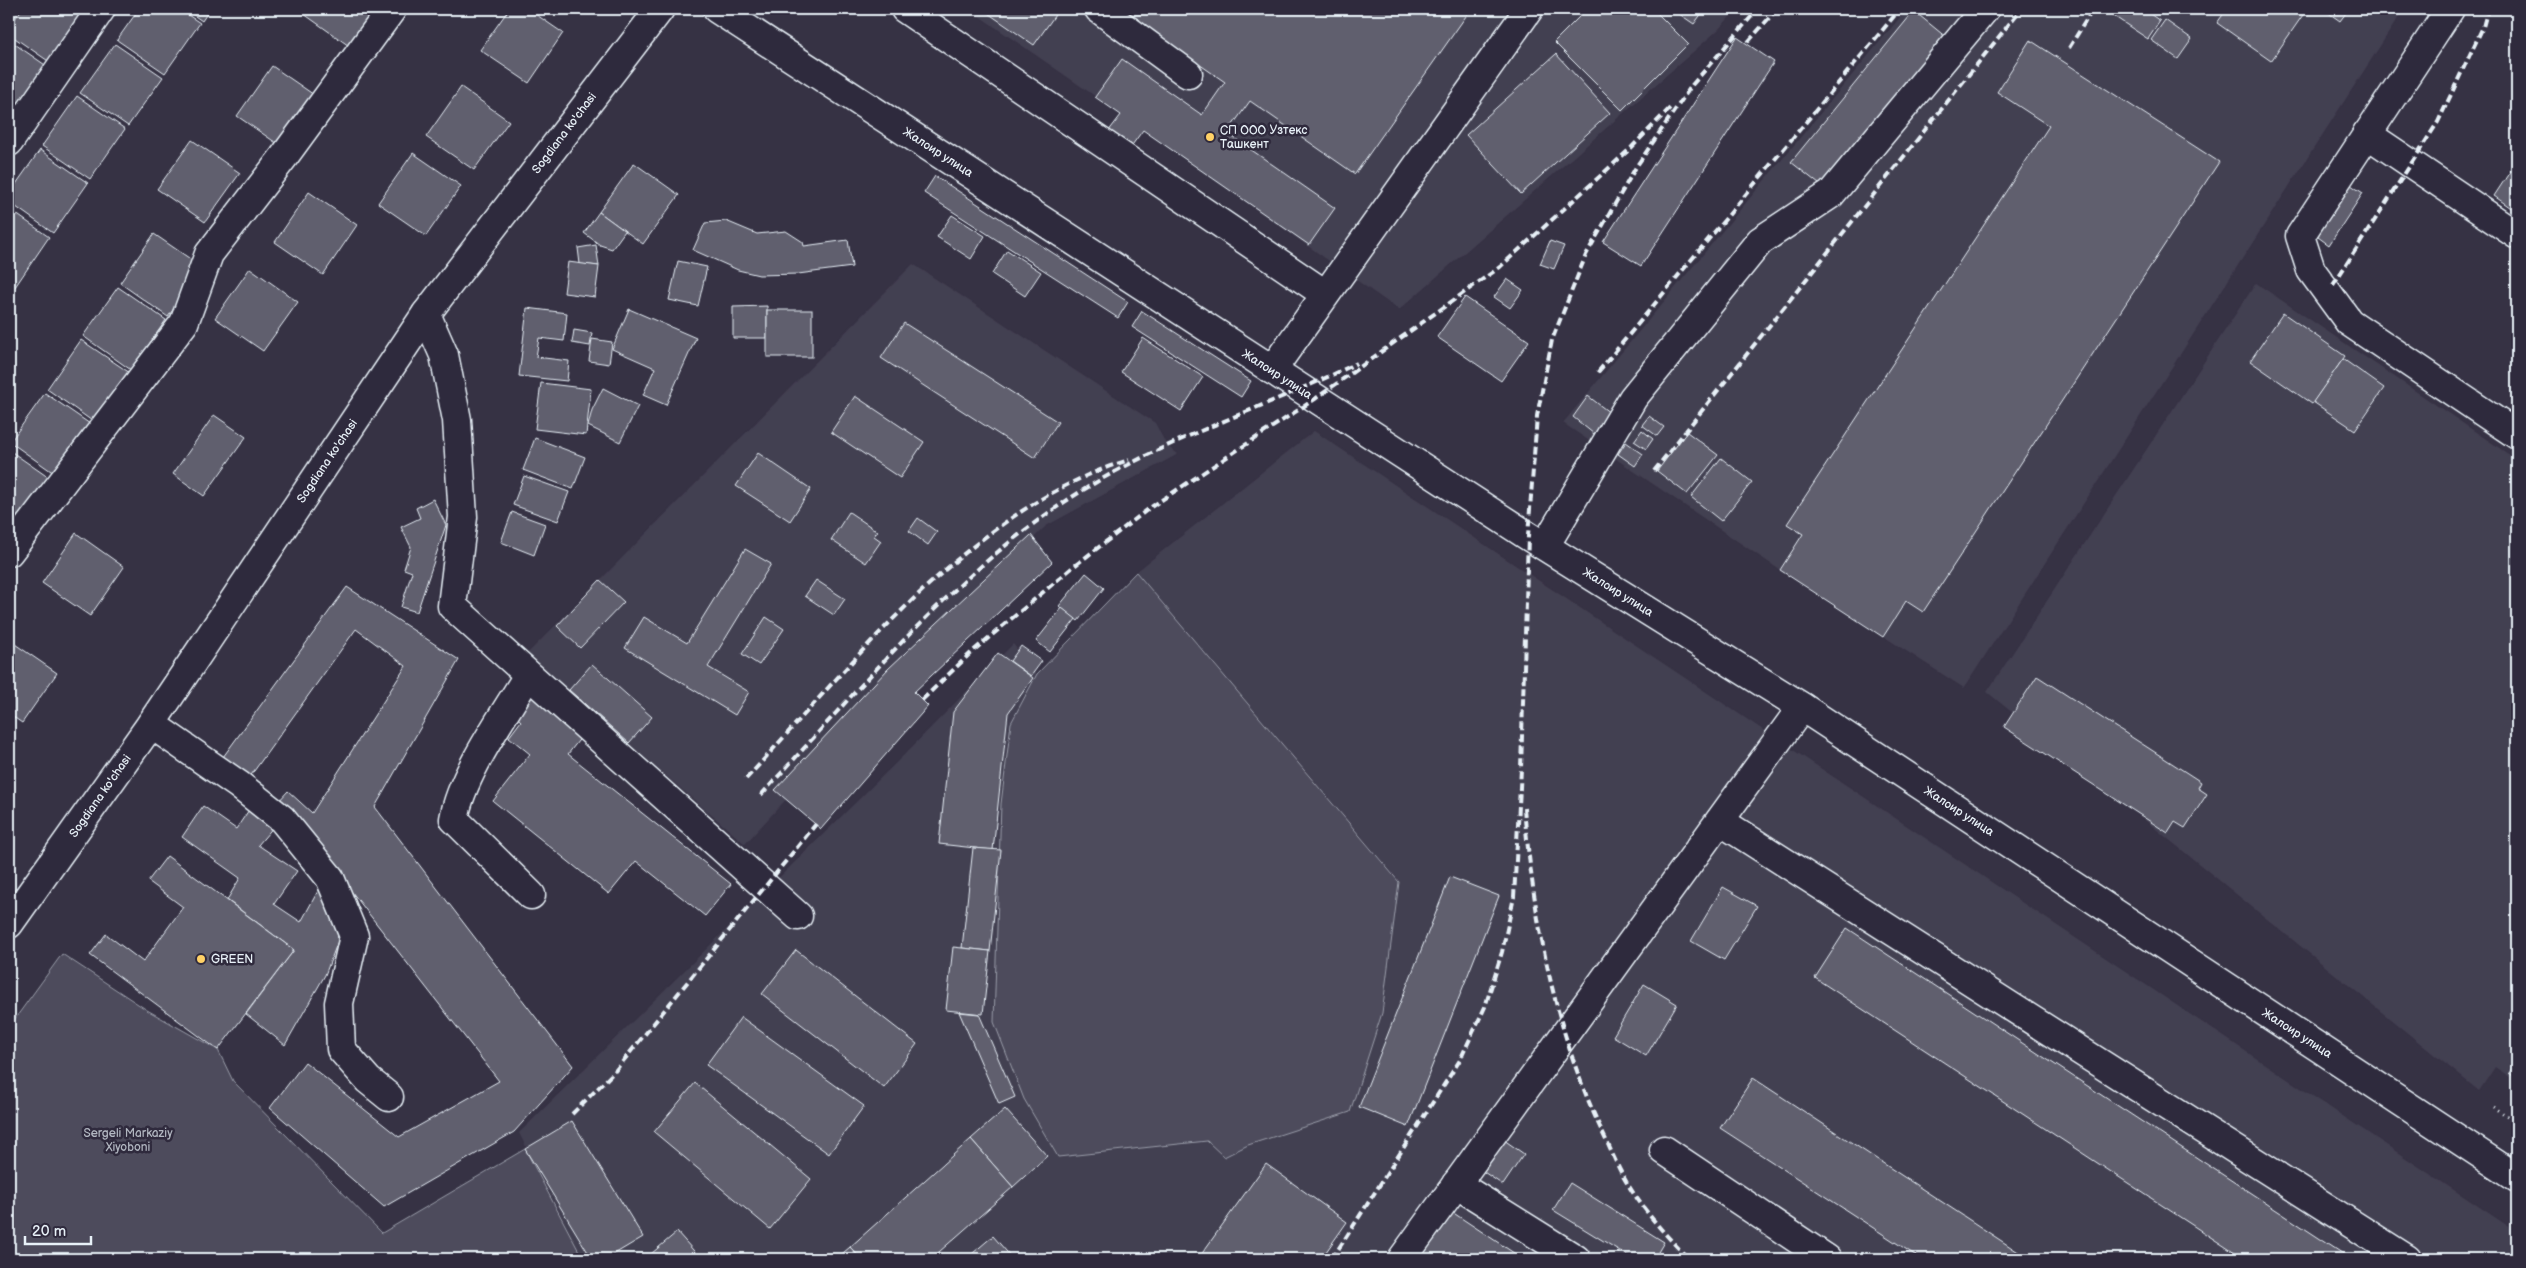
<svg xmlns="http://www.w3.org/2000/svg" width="2526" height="1268" font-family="'Balsamiq Sans',sans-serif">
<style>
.built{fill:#433f51}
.green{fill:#4d4b5c;stroke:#9a9eaa}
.building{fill:#605e6e;stroke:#e8f1f8}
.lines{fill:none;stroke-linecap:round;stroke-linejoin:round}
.minor-casing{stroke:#e8f1f8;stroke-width:31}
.path{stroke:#e8f1f8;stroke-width:3;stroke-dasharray:1 4;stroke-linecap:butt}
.minor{stroke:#2f2a3d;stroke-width:28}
.rail{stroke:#e8f1f8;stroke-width:4;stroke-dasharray:8 4;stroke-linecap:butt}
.poi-dot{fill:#ffd166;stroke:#2f2a3d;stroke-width:2}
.labels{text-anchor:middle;stroke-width:5;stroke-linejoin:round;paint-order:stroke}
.poi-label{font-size:12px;fill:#e8f1f8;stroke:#2f2a3d;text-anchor:start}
.street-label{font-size:12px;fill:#e8f1f8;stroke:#2f2a3d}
.park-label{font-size:12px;fill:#b2b7c1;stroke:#2f2a3d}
</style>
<rect width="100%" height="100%" fill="#363244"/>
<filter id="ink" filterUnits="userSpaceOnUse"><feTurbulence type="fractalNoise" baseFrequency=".02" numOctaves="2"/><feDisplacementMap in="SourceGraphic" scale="10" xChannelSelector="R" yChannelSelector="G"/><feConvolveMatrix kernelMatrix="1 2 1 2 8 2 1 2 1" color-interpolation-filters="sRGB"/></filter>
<g filter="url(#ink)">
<g class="built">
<polygon points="969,9 1737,9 1718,30 1399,310 1143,130 1130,148 1108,132 1121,114"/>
<polygon points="1907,9 2404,9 1964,688 1780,570 1563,423"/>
<polygon points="913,264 1155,423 1167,446 1178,454 1046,526 967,603 745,844 526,655"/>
<polygon points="2256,283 2517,460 2517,1082 2495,1067 2479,1091 1987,692"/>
<polygon points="1314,431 2517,1232 2517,1259 583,1259 519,1133 904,755 1013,644 1037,674 1011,723 1001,804 994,1022 1058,1157 1208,1141 1224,1157 1248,1145 1399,881 1136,572"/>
</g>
<g class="green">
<polygon points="1136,572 1399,882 1382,1013 1350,1112 1248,1145 1224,1157 1207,1141 1058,1157 1024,1099 994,1022 1001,804 1011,723 1037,674"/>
<polygon points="62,954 147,1010 218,1050 233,1081 382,1233 525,1149 583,1259 9,1258 9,1027"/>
</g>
<g class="building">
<polygon points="22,9 79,9 88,15 54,65 9,34 9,27"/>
<polygon points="139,9 179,9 200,23 165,73 117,40"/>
<polygon points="185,9 210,9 202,21"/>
<polygon points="308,9 379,9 352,48 304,14"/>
<polygon points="509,9 528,9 563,33 529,83 480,50"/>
<polygon points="982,9 1045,9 1055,15 1034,45"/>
<polygon points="1119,9 1471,9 1355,174 1250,101 1227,133 1335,208 1309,245 1143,130 1130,148 1108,132 1121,115 1095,97 1122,59 1202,115 1225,82"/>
<polygon points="1587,9 1653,9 1688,44 1622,110 1554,42"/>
<polygon points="1672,9 1705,9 1694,24"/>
<polygon points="2116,9 2143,9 2160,21 2148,39 2112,15"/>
<polygon points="2227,9 2300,9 2305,12 2271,61 2217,23"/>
<polygon points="2323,9 2349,9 2340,21"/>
<polygon points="1914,11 1947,38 1824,188 1791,162"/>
<polygon points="2165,20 2192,39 2178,59 2151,40"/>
<polygon points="1737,37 1774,62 1641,266 1603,242"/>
<polygon points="9,40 51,69 17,119 9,113"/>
<polygon points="2030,40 2219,162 1923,612 1906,601 1883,637 1780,570 1803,534 1787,524 2049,126 1997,92"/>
<polygon points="115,44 163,77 128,126 80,93"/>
<polygon points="1556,54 1610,113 1521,194 1466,135"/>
<polygon points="272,66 320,99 285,149 237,116"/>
<polygon points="461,87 509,121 474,170 426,137"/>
<polygon points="77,96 125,129 90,179 42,146"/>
<polygon points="192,140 240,173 205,222 157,189"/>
<polygon points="40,150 88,183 53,233 9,202 9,194"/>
<polygon points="413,153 461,186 426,236 378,203"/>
<polygon points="2517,161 2517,212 2494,196"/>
<polygon points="634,163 679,195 643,244 599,212"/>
<polygon points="935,176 1128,302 1118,318 924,193"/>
<polygon points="2345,181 2363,193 2329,245 2311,232"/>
<polygon points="309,192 357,225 323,275 275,242"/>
<polygon points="9,209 49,237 15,287 9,282"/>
<polygon points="599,212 625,231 612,249 600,245 584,233"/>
<polygon points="952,215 985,236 971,259 937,237"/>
<polygon points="726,221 757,234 786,231 803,242 804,246 848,240 852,267 798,274 759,275 738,270 693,250 705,223"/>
<polygon points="154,234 202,267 168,317 120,283"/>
<polygon points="1550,241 1564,246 1554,269 1540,264"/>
<polygon points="596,245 599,266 580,264 578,248"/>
<polygon points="1007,250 1041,272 1025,296 992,274"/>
<polygon points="678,261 707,267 698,306 669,300"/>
<polygon points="568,262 599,266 595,297 564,293"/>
<polygon points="250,268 298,302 263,351 215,318"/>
<polygon points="1507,279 1523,290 1510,308 1494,297"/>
<polygon points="118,287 166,320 131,370 83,336"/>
<polygon points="1465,297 1529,341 1501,381 1437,337"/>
<polygon points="767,306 767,338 733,338 733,307"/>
<polygon points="527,308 567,313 564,341 539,338 536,357 569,361 567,381 519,376"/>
<polygon points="629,309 696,338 666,405 643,395 655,368 612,349"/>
<rect x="767" y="310" width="45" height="47"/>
<polygon points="1142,311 1251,381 1241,397 1132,327"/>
<polygon points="2283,313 2345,356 2312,404 2250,361"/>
<polygon points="904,323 1058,422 1035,458 881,358"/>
<polygon points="574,330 592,333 590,346 572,343"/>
<polygon points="1143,338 1203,377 1181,411 1121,372"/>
<polygon points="592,339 612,342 609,364 589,361"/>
<polygon points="81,340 130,373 95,423 47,389"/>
<polygon points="2343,359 2384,388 2355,430 2313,402"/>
<polygon points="541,383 591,389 586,435 535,429"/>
<polygon points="603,388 638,406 620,442 588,426 592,410"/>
<polygon points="45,393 93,426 58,476 10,442"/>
<polygon points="855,396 924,442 900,478 831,432"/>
<polygon points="1588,396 1610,413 1594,434 1573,417"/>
<polygon points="214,415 246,437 204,496 173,474"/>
<polygon points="1649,416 1664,427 1657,436 1642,425"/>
<polygon points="1642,430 1653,439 1646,449 1634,441"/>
<polygon points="1687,432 1718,455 1687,494 1657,471"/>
<polygon points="535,438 585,457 573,489 523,470"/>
<polygon points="1626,442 1643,454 1635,466 1618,454"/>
<polygon points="9,450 55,482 21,531 9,523"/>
<polygon points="758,453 811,489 790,521 736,486"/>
<polygon points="1721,458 1752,482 1721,521 1691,497"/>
<polygon points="524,476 569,492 558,521 513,505"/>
<polygon points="433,499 446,525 417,612 401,607 412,572 404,569 411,547 401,527 420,518 416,508"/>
<polygon points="512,512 545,524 534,555 501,542"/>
<polygon points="849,512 877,531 874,536 881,541 866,563 831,540"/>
<polygon points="918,518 937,532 928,545 909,531"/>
<polygon points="76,533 124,567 90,616 42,583"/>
<polygon points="1031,535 1052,562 914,692 928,706 821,829 775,790 888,669"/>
<polygon points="745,549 771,564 708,667 749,692 735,715 625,648 644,617 687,643"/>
<polygon points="1086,573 1104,588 1078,621 1059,606"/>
<polygon points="600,580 624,602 580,648 557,626"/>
<polygon points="816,580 845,599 834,615 805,596"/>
<polygon points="347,587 459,660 375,807 573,1066 514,1132 384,1207 270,1108 305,1062 399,1137 499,1081 302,828 277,803 288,791 312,813 406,666 356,629 249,778 223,757"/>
<polygon points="1062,608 1076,619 1050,652 1036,641"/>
<polygon points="766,617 784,629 759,665 742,654"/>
<polygon points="9,640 57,673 22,723 9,714"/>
<polygon points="1021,646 1042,661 1031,676 1010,661"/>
<polygon points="998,653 1033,678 1008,713 993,850 939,844 953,712"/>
<polygon points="592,664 652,717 629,743 569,690"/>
<polygon points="2037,676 2201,782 2198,788 2207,794 2185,828 2175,822 2168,833 2004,727"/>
<polygon points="527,692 582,736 568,754 731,884 705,916 636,861 609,894 493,801 530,754 509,737 521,721 511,712"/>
<polygon points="203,806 236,829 251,807 275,825 258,845 297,871 274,904 301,922 319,889 336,916 338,941 325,975 285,1045 246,1014 294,950 227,900 240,878 182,837"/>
<polygon points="973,848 1001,850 990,951 962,948"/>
<polygon points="167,856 294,950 218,1050 90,955 106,934 143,962 183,907 148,881"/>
<polygon points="1450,877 1499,896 1408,1127 1359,1107"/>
<polygon points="1723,887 1757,906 1724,960 1691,941"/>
<polygon points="1847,928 2351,1259 2244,1259 1815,978"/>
<polygon points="953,947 990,951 983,1014 946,1010"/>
<polygon points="796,950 917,1044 884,1088 762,994"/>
<polygon points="1644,984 1677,1004 1646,1056 1613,1036"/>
<polygon points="959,1012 979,1014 1015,1097 999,1104"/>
<polygon points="741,1017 864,1106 829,1154 706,1065"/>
<polygon points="2517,1060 2517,1079 2509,1073"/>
<polygon points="1753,1078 2029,1259 1921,1259 1720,1128"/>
<polygon points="695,1083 811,1179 770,1229 654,1132"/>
<polygon points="1005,1109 1047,1156 1013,1187 971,1139"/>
<polygon points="572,1121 643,1237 606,1259 592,1259 525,1149"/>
<polygon points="1497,1135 1524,1154 1503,1185 1475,1166"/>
<polygon points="971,1139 1013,1187 931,1259 861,1259 850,1247"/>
<polygon points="1266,1164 1347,1222 1321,1259 1198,1259"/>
<polygon points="1570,1183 1664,1242 1654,1259 1633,1259 1553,1210"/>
<polygon points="1452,1212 1523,1259 1420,1259"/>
<polygon points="677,1232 701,1259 645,1259"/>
<polygon points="993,1236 1013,1259 966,1259"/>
<polygon points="850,1247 861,1259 836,1259"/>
</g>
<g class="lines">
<defs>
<g id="minor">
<polyline points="717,9 1528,536 1802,707 2517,1178"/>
<polyline points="905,9 1325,294"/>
<polyline points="1099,9 1188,74"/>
<polyline points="2450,9 2300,236 2311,270 2349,322 2517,435"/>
<polyline points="2367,134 2517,235"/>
<polyline points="9,142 101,9"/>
<polyline points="426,314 444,355 457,420 463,517 452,606 798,916"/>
<polyline points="1272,370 1529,9"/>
<polyline points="1545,546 1633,398 1760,241 1831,194 1985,9"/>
<polyline points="9,552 184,323 209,254 283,158 392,9"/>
<path d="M528 675C504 716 462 773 454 819L531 895"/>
<polyline points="151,724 239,785 282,819 330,878 354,936 339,1003 341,1049 368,1080 389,1097"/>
<polyline points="1720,821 2407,1259"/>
<polyline points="9,924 151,724 426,314 660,9"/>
<polyline points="1664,1150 1827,1259"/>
<polyline points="1456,1184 1576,1259"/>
<polyline points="1402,1259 1802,707"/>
</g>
</defs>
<use href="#minor" class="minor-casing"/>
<polyline class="path" points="2494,1107 2517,1123"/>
<use href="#minor" class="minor"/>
<g class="rail">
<polyline points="1748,42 1777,9"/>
<polyline points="2069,48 2093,9"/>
<polyline points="2333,285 2438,122 2483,27 2488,9"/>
<polyline points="1598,372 1900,9"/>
<polyline points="1654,471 2021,9"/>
<polyline points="922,700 973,651 1073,567 1151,507 1315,399 1500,267 1631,148 1671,107"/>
<path d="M746 779C853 663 973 507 1129 460"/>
<path d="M761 795C861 688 955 570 1080 492 1166 438 1266 408 1357 363"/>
<path d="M1524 808C1534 923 1556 1038 1607 1142 1613 1155 1619 1170 1627 1183 1644 1211 1666 1236 1689 1259"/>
<polyline points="572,1114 615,1071 816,824"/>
<polyline points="1332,1259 1460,1060 1485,1007 1502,952 1514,897 1521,769 1528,536 1537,416 1552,340 1586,255 1636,167 1692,85 1758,9"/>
</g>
</g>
</g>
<g class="poi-dot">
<circle cx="1210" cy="137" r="5"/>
<circle cx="201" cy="959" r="5"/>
</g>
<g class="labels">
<g class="poi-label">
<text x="1220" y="134">СП ООО Узтекс<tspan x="1220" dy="14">Ташкент</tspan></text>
<text x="211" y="963">GREEN</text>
</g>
<g class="street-label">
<text transform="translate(564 133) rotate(-53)" y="4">Sogdiana ko'chasi</text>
<text transform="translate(938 152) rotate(33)" y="4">Жалоир улица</text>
<text transform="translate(1277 374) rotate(33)" y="4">Жалоир улица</text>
<text transform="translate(327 461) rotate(-56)" y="4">Sogdiana ko'chasi</text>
<text transform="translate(1618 592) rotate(32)" y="4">Жалоир улица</text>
<text transform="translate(100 796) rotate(-55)" y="4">Sogdiana ko'chasi</text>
<text transform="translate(1959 811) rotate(33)" y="4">Жалоир улица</text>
<text transform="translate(2297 1033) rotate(33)" y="4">Жалоир улица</text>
</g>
<g class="park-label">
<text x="128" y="1137">Sergeli Markaziy<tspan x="128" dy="14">Xiyoboni</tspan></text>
</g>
</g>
<rect width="2526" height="1268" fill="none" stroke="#2f2a3d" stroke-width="30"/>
<rect x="15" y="15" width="2496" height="1238" fill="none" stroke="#e8f1f8" stroke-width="2" filter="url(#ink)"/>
<path d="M25 1236v8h66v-8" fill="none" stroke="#e8f1f8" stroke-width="2.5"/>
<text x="32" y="1236" font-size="15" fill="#e8f1f8" stroke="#2f2a3d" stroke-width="4" paint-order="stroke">20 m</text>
</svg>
